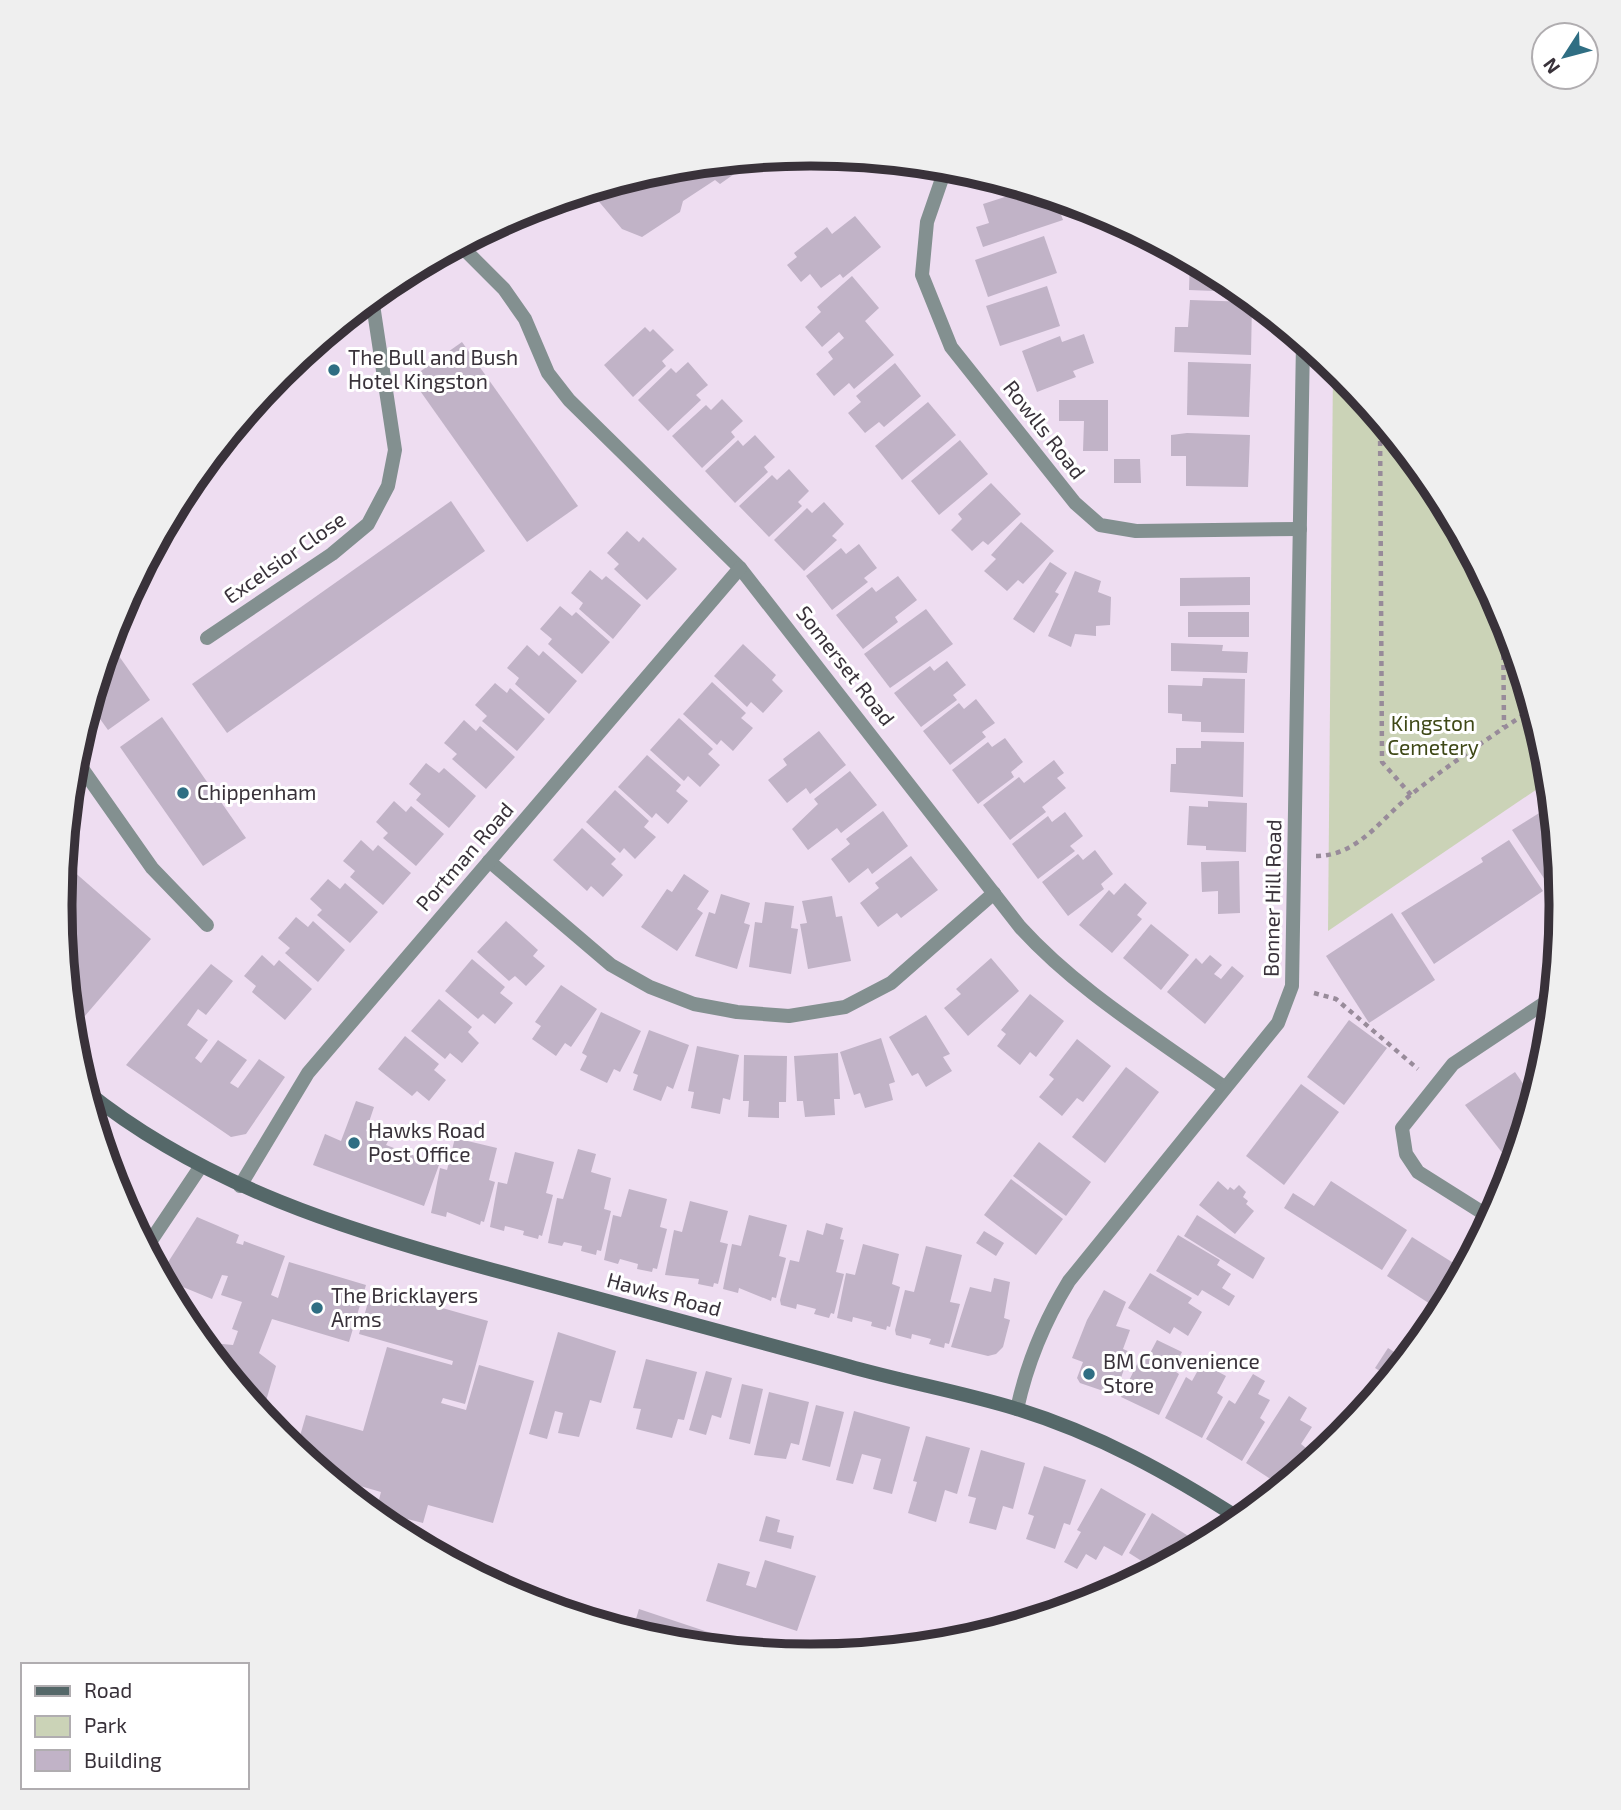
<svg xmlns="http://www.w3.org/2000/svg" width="1621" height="1810" font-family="'Exo 2',sans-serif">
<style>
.green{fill:#cbd3b7}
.building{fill:#c1b3c7}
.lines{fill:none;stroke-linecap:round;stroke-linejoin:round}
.path{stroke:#988b9a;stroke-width:4.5;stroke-dasharray:5 5;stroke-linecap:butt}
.lane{stroke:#839090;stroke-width:14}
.street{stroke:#839090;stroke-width:14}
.secondary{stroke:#556869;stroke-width:14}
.poi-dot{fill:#2f6e83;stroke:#fff;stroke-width:2.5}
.labels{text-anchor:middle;stroke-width:6;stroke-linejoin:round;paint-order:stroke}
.poi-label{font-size:21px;fill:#39323a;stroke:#fff;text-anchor:start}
.street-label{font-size:21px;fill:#39323a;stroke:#fff}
.park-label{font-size:21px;fill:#3e4816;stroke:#fff}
.rim{fill:none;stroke:#39323a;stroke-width:9}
</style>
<rect width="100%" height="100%" fill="#eeddf1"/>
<polygon class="green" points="1333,367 1435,488 1504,618 1547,759 1549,781 1328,931"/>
<g class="building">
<polygon points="754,160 720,184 715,180 683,201 680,212 642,237 622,229 590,191 664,168"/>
<polygon points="1027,190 1055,198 1063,220 983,247 976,227 989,223 983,204"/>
<polygon points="855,216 881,247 843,278 840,274 821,288 810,274 801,282 787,265 797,257 794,253 827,227 832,234"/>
<polygon points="1044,236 1057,273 988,297 975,260"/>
<polygon points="1190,260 1228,281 1241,292 1189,290"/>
<polygon points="852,276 879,308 865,321 894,355 854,389 849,383 834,396 816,374 833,359 828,352 844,338 839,332 822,347 805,327 821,312 817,307"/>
<polygon points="1047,286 1060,326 1000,346 986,306"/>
<polygon points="1190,300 1252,302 1251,355 1174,352 1175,327 1188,327"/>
<polygon points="645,327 650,332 653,329 674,350 662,361 666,366 633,397 604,365"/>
<polygon points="1084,334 1094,363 1073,371 1076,377 1037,392 1022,351 1060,336 1062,342"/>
<polygon points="462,342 578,506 527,542 411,378"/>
<polygon points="688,362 708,385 696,395 701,400 668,431 638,400 671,368 676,373"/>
<polygon points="1188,362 1251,364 1249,417 1187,415"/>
<polygon points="895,363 921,396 884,427 879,422 865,433 848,413 861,402 856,396"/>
<polygon points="722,399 743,421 731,432 735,437 702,468 672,436 706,405 711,410"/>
<polygon points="1059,400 1108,400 1108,451 1083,451 1084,421 1059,421"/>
<polygon points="928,402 956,435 902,480 875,446"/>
<polygon points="237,426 243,435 214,455 213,455"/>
<polygon points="1187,433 1250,435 1248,487 1186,486 1186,456 1171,456 1171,435"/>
<polygon points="755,435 775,457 764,467 768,472 735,503 705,471 738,440 743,446"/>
<polygon points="960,440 988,474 939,515 911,481"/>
<polygon points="1114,459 1140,459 1141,483 1114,483"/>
<polygon points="789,469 809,491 798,502 802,506 769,537 739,506 772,475 777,480"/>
<polygon points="991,483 1021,514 988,545 983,541 972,551 951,530 962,519 958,514"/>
<polygon points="451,501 485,551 227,733 192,684"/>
<polygon points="824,502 844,524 832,536 837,540 804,571 774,540 807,508 812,513"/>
<polygon points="1021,522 1054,551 1023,584 1018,580 1007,591 984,571 996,559 991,555"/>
<polygon points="627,531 639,542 643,537 677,569 647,600 614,569 619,564 607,553"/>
<polygon points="859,544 877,568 864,578 868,582 832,610 806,576 841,548 846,554"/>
<polygon points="1050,562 1067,573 1055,592 1059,594 1034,633 1013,619"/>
<polygon points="590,570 602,580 606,576 641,605 613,639 579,609 583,603 571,593"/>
<polygon points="1075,571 1101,581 1098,592 1111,597 1110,625 1096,626 1096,636 1075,634 1071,647 1048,636"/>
<polygon points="898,576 917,600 895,617 898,622 863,649 836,615 872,587 876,592"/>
<polygon points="1250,577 1250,605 1180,606 1180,578"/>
<polygon points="560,606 572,616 576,612 610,642 582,674 548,644 552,639 540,629"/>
<polygon points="926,609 953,644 890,688 864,654"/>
<rect x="1188" y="612" width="61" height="25"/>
<polygon points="109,642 150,700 108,730 90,705"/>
<polygon points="1171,643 1223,645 1222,651 1248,652 1247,673 1171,671"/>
<polygon points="743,644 776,675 772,680 783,691 763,713 751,702 747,707 714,676"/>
<polygon points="527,645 539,656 543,651 577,681 549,714 515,684 519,678 507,668"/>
<polygon points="947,661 966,685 953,695 957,700 921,727 894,693 930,666 934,671"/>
<polygon points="1203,678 1245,679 1244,733 1201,732 1201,722 1182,721 1182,714 1168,713 1168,685 1202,686"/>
<polygon points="712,682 746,713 741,718 753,728 733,751 721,740 717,745 683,714"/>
<polygon points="495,683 507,693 510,688 545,719 517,751 482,721 487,716 475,705"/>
<polygon points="976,699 995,723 982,732 986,737 950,765 923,731 959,703 964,709"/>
<polygon points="162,717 246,838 203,866 120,747"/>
<polygon points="679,718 713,749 708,754 720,765 700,787 688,776 684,781 650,750"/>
<polygon points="464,720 476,731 480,726 515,757 486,789 452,759 457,754 444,743"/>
<polygon points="819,731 846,765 810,794 806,788 787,803 768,780 787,765 783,759"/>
<polygon points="1005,738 1023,762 1011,772 1014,777 978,804 952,770 988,742 992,747"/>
<polygon points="1201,741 1244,742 1243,797 1170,792 1171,764 1176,764 1176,748 1201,748"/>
<polygon points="647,755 681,785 676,791 688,801 668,824 656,813 652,818 618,787"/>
<polygon points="1054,760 1064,773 1057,778 1066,788 1042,807 1046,812 1010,840 983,805 1019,777 1024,783"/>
<polygon points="426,763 439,773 444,768 476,796 449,828 416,800 421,794 409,784"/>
<polygon points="850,771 877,805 841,833 837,828 808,850 792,829 818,804 814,799"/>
<polygon points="615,790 649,821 644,827 656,837 635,859 624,848 620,853 586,822"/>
<polygon points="394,801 406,812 411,806 444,834 416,866 383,838 388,833 376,822"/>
<polygon points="1208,801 1247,803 1246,852 1206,850 1206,846 1187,845 1189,806 1208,807"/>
<polygon points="1552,805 1560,895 1557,898 1512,830"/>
<polygon points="883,811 908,846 872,874 868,868 849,883 831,859 850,844 846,839"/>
<polygon points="1065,812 1083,836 1070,846 1075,851 1038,879 1012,844 1048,816 1052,822"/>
<polygon points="582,828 616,859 611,864 623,875 603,897 591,886 587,891 553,860"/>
<polygon points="361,840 373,851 378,845 411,873 383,905 350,877 355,871 343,861"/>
<polygon points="1509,840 1543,891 1434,964 1401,913 1483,862 1481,858"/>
<polygon points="1095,850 1113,874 1101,884 1104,889 1068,916 1042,882 1078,854 1083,860"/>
<polygon points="911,856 938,890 901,918 897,913 878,927 860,903 879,888 875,883"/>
<polygon points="1239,861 1240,913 1218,914 1218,891 1202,892 1201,862"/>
<polygon points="64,863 151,939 84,1017 69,1004 60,905"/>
<polygon points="684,874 709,891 697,909 703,913 677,951 641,927 667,889 672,892"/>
<polygon points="328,879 340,889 345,883 378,912 350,943 317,915 322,910 310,899"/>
<polygon points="1125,883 1147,903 1137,915 1142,919 1112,953 1079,925 1109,890 1114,895"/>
<polygon points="721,894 750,903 744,923 750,925 737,969 695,956 709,912 715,914"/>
<polygon points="832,896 836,917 842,916 851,961 808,969 800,924 807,923 802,901"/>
<polygon points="765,902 794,906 791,928 798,929 791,974 749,967 755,922 762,923"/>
<polygon points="1392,913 1435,980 1369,1023 1326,956"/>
<polygon points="296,917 308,927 313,921 345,950 318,982 285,953 290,948 278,938"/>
<polygon points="506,921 538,950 533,956 545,966 526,986 515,976 509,981 477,952"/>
<polygon points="1151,924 1189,955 1161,990 1123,958"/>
<polygon points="262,955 274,966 279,960 312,989 285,1020 252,992 256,986 244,976"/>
<polygon points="1210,955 1222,965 1214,974 1221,979 1232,966 1244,976 1205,1024 1167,992 1196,958 1202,964"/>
<polygon points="991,958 1019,991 968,1036 944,1008 961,994 956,989"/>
<polygon points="472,959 505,987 500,993 513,1003 495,1024 483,1014 478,1019 445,991"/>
<polygon points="211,964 233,981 206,1015 198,1009 187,1025 208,1040 195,1058 201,1063 218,1040 247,1060 230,1083 238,1088 259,1059 285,1077 246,1134 231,1137 126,1065"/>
<polygon points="561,985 597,1009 571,1047 565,1043 556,1056 532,1039 541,1026 535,1022"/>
<polygon points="1030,994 1064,1021 1036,1057 1030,1052 1020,1065 997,1046 1006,1034 1001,1030"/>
<polygon points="439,999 472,1027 468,1032 479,1043 462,1063 450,1053 445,1059 411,1031"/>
<polygon points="601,1012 641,1031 620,1072 614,1069 607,1083 580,1070 587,1056 582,1053"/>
<polygon points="926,1015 950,1054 943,1057 952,1071 926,1087 918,1073 912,1076 889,1037"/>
<polygon points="1349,1020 1387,1048 1344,1105 1307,1077"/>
<polygon points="649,1030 689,1045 673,1089 667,1086 661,1101 633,1090 638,1075 633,1073"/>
<polygon points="405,1036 439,1064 434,1070 446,1080 429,1101 417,1091 412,1096 378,1069"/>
<polygon points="881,1038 895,1082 889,1084 893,1100 865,1108 860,1093 854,1095 840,1052"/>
<polygon points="1077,1039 1111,1066 1083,1102 1077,1098 1062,1116 1039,1097 1054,1079 1049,1075"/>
<polygon points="697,1046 739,1055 730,1100 723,1098 720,1114 691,1108 694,1092 688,1091"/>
<polygon points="838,1053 840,1099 834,1099 835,1115 805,1117 803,1101 797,1101 794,1056"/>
<polygon points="744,1055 787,1056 786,1102 779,1102 779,1118 748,1117 749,1101 743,1101"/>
<polygon points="1126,1067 1159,1092 1105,1163 1072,1137"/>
<polygon points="1515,1072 1533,1098 1517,1152 1507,1159 1465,1105"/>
<polygon points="1301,1084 1339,1112 1284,1185 1246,1156"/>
<polygon points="356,1101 374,1107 366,1131 389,1139 386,1145 439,1165 424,1206 313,1165 325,1134 341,1141"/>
<polygon points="455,1138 497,1148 489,1180 495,1182 484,1222 481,1221 480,1225 447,1212 446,1217 431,1213 440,1168 447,1170"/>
<polygon points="1039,1142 1091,1182 1066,1216 1013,1176"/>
<polygon points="578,1149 596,1154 591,1172 611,1178 604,1209 611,1211 601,1251 597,1250 596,1255 581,1251 582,1246 564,1242 562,1246 548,1243 557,1198 563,1199"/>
<polygon points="515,1152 554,1162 546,1193 553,1195 542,1236 539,1235 538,1239 523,1235 524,1231 505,1226 504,1231 490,1227 498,1182 507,1184"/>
<polygon points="1011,1179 1063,1219 1036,1255 984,1215"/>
<polygon points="1218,1181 1228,1190 1230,1187 1234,1190 1239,1185 1246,1192 1243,1197 1248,1201 1246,1204 1254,1211 1235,1234 1199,1205"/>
<polygon points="1331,1181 1407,1230 1382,1270 1284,1208 1293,1193 1314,1206"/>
<polygon points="629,1189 667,1199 660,1227 667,1229 657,1269 653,1268 652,1272 637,1269 638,1264 620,1259 618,1264 604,1260 613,1215 621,1217"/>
<polygon points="690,1201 728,1211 720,1242 728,1244 718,1284 714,1283 713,1287 698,1284 699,1279 665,1275 674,1230 682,1232"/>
<polygon points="749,1215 787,1225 779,1256 786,1258 776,1298 772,1297 771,1301 739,1288 738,1293 723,1289 732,1244 741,1246"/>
<polygon points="1197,1215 1265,1258 1253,1279 1184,1236"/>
<polygon points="197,1217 239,1235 236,1243 243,1245 244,1241 285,1256 271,1295 278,1298 289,1262 366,1285 349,1342 272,1319 259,1353 276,1366 262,1415 202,1342 233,1345 238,1331 232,1329 242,1302 221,1295 228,1276 222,1275 212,1299 166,1280 171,1269 165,1267"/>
<polygon points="826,1223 843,1228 840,1239 844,1240 836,1272 844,1274 834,1314 831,1313 829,1318 814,1314 816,1309 797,1304 796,1309 781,1305 780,1300 790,1260 799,1262 807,1230 823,1235"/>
<polygon points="984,1231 1004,1243 996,1256 976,1243"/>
<polygon points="1178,1235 1220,1260 1217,1265 1231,1274 1222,1288 1235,1296 1229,1306 1202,1290 1198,1296 1156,1271"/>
<polygon points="1412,1237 1463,1269 1441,1311 1387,1276"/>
<polygon points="863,1244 899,1254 892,1284 900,1287 890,1327 887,1326 886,1330 871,1326 872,1322 853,1317 852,1322 837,1318 846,1273 855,1275"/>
<polygon points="926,1246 962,1255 950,1302 960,1304 949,1344 945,1343 944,1348 929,1344 931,1339 912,1334 911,1339 896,1335 895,1330 905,1290 914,1292"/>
<polygon points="1150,1273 1192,1298 1188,1303 1202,1312 1188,1336 1174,1327 1170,1334 1128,1308"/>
<polygon points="994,1278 1010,1282 1004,1318 1010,1320 1003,1347 996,1354 988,1356 951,1347 970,1287 991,1292"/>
<polygon points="372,1288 488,1321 465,1404 443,1398 441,1403 466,1410 479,1365 534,1381 493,1523 428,1505 423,1523 376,1511 381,1492 329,1477 296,1450 306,1415 363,1431 387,1347 452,1365 453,1361 359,1334"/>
<polygon points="1104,1290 1126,1302 1116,1326 1130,1330 1123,1349 1130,1352 1115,1395 1080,1383 1077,1378 1083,1362 1072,1358 1087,1320"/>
<polygon points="558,1332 616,1351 601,1403 590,1400 579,1437 558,1433 563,1413 555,1411 547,1439 529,1434"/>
<polygon points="1157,1340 1182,1352 1173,1370 1179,1374 1159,1415 1121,1397 1141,1356 1147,1359"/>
<polygon points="1388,1348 1405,1359 1390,1377 1375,1368"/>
<polygon points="646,1359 697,1372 684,1420 678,1419 672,1438 636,1429 641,1409 633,1408"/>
<polygon points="1202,1363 1226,1376 1217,1393 1223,1397 1202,1438 1165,1418 1186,1377 1192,1381"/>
<polygon points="706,1371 732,1378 721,1418 712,1415 706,1435 689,1430"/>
<polygon points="1253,1374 1265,1381 1258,1394 1270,1400 1260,1418 1265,1422 1242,1461 1206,1439 1229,1400 1235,1404"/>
<polygon points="742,1384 763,1389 750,1444 729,1439"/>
<polygon points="769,1392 809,1402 799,1445 791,1443 786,1459 754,1455"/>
<polygon points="1289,1396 1307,1408 1300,1420 1312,1427 1301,1444 1306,1448 1281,1486 1246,1463"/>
<polygon points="816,1405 844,1412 830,1467 802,1460"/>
<polygon points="854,1411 910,1427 892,1494 873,1489 881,1459 862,1454 853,1484 836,1480"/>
<polygon points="1336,1431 1342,1436 1320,1454 1319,1453"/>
<polygon points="926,1436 970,1448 957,1494 945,1490 936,1522 908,1513 917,1482 913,1481"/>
<polygon points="981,1450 1025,1463 1013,1509 1003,1506 996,1530 969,1523 976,1498 968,1496"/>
<polygon points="1312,1452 1317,1456 1298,1472 1297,1471"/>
<polygon points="1044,1466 1086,1480 1070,1525 1064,1523 1055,1549 1026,1539 1034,1516 1028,1514"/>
<polygon points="1101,1488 1146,1514 1122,1556 1104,1546 1096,1560 1086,1554 1077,1569 1064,1562 1081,1532 1077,1530"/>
<polygon points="1152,1513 1201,1544 1148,1572 1151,1567 1129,1553"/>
<polygon points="766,1516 780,1520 777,1532 794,1536 791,1549 759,1541"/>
<polygon points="765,1560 816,1576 797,1631 706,1601 718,1563 750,1572 746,1585 756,1588"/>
<polygon points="639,1609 762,1650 761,1651 664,1641 632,1632"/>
</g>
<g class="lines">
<g class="path">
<polyline points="1380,421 1382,762 1411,795"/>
<polyline points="1503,615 1504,727"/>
<path d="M1316 856C1359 856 1382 817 1413 793 1451 763 1492 736 1532 709"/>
<polyline points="1314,993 1336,999 1418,1069"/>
</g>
<polyline class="lane" points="146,1248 201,1166"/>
<g class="street">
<polyline points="946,167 927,222 922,275 951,347 1075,503 1100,525 1136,531 1300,529"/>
<path d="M460 245 504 289 525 319 548 373 569 400 740 568 1020 927C1078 991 1155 1037 1224 1087"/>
<polyline points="207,638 332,554 368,524 388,486 395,450 372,298"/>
<polyline points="74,757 152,868 207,925"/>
<polyline points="489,861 611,965 650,987 694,1004 737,1012 789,1016 845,1007 891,983 994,893"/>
<polyline points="240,1186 308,1073 740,568"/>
<polyline points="1491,1218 1418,1172 1406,1154 1402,1128 1453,1064 1552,998"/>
<path d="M1017 1409C1027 1363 1045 1320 1069 1281L1278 1023 1292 986 1303 342"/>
</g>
<path class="secondary" d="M86 1091C204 1186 349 1231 493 1270 612 1302 730 1334 848 1366 904 1382 962 1392 1017 1409 1098 1434 1170 1474 1240 1519"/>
</g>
<g class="poi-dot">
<circle cx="334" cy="370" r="7"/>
<circle cx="183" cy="793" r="7"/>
<circle cx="354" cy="1143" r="7"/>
<circle cx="317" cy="1308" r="7"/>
<circle cx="1089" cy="1374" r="7"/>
</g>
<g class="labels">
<g class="poi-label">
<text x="348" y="365">The Bull and Bush<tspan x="348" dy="24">Hotel Kingston</tspan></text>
<text x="197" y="800">Chippenham</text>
<text x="368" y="1138">Hawks Road<tspan x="368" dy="24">Post Office</tspan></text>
<text x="331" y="1303">The Bricklayers<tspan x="331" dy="24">Arms</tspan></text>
<text x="1103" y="1369">BM Convenience<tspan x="1103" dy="24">Store</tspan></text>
</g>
<g class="street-label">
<text transform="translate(1044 430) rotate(52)" y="7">Rowlls Road</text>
<text transform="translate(285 558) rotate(-35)" y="7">Excelsior Close</text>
<text transform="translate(845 666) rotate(52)" y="7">Somerset Road</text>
<text transform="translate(465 857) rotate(-49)" y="7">Portman Road</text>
<text transform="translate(1273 898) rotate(-89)" y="7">Bonner Hill Road</text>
<text transform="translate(664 1295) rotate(15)" y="7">Hawks Road</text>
</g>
<g class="park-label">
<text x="1433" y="731">Kingston<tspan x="1433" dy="24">Cemetery</tspan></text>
</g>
</g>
<path d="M0 0H1621V1810H0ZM810 166H811A738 738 0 0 1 1549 904V906A738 738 0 0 1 811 1644H810A738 738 0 0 1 72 906V904A738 738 0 0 1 810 166Z" fill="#efefef" fill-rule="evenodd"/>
<path class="rim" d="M810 166H811A738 738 0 0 1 1549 904V906A738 738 0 0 1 811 1644H810A738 738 0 0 1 72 906V904A738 738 0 0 1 810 166Z"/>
<rect x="21" y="1663" width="228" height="126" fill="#ffffff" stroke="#b0adb0" stroke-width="2"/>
<rect x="35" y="1686" width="35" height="10" fill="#556869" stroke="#b0adb0" stroke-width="2"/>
<text x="84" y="1698" font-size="21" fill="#39323a">Road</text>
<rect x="35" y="1716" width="35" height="21" fill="#cbd3b7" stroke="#b0adb0" stroke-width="2"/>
<text x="84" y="1733" font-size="21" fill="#39323a">Park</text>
<rect x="35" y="1750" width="35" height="21" fill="#c1b3c7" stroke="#b0adb0" stroke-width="2"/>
<text x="84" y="1768" font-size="21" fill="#39323a">Building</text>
<g transform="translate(1565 56) rotate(234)"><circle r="33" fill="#ffffff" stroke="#b0adb0" stroke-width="2"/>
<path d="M0-5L12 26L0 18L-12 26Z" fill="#2f6e83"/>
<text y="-10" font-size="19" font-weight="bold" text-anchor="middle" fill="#39323a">N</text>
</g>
</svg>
